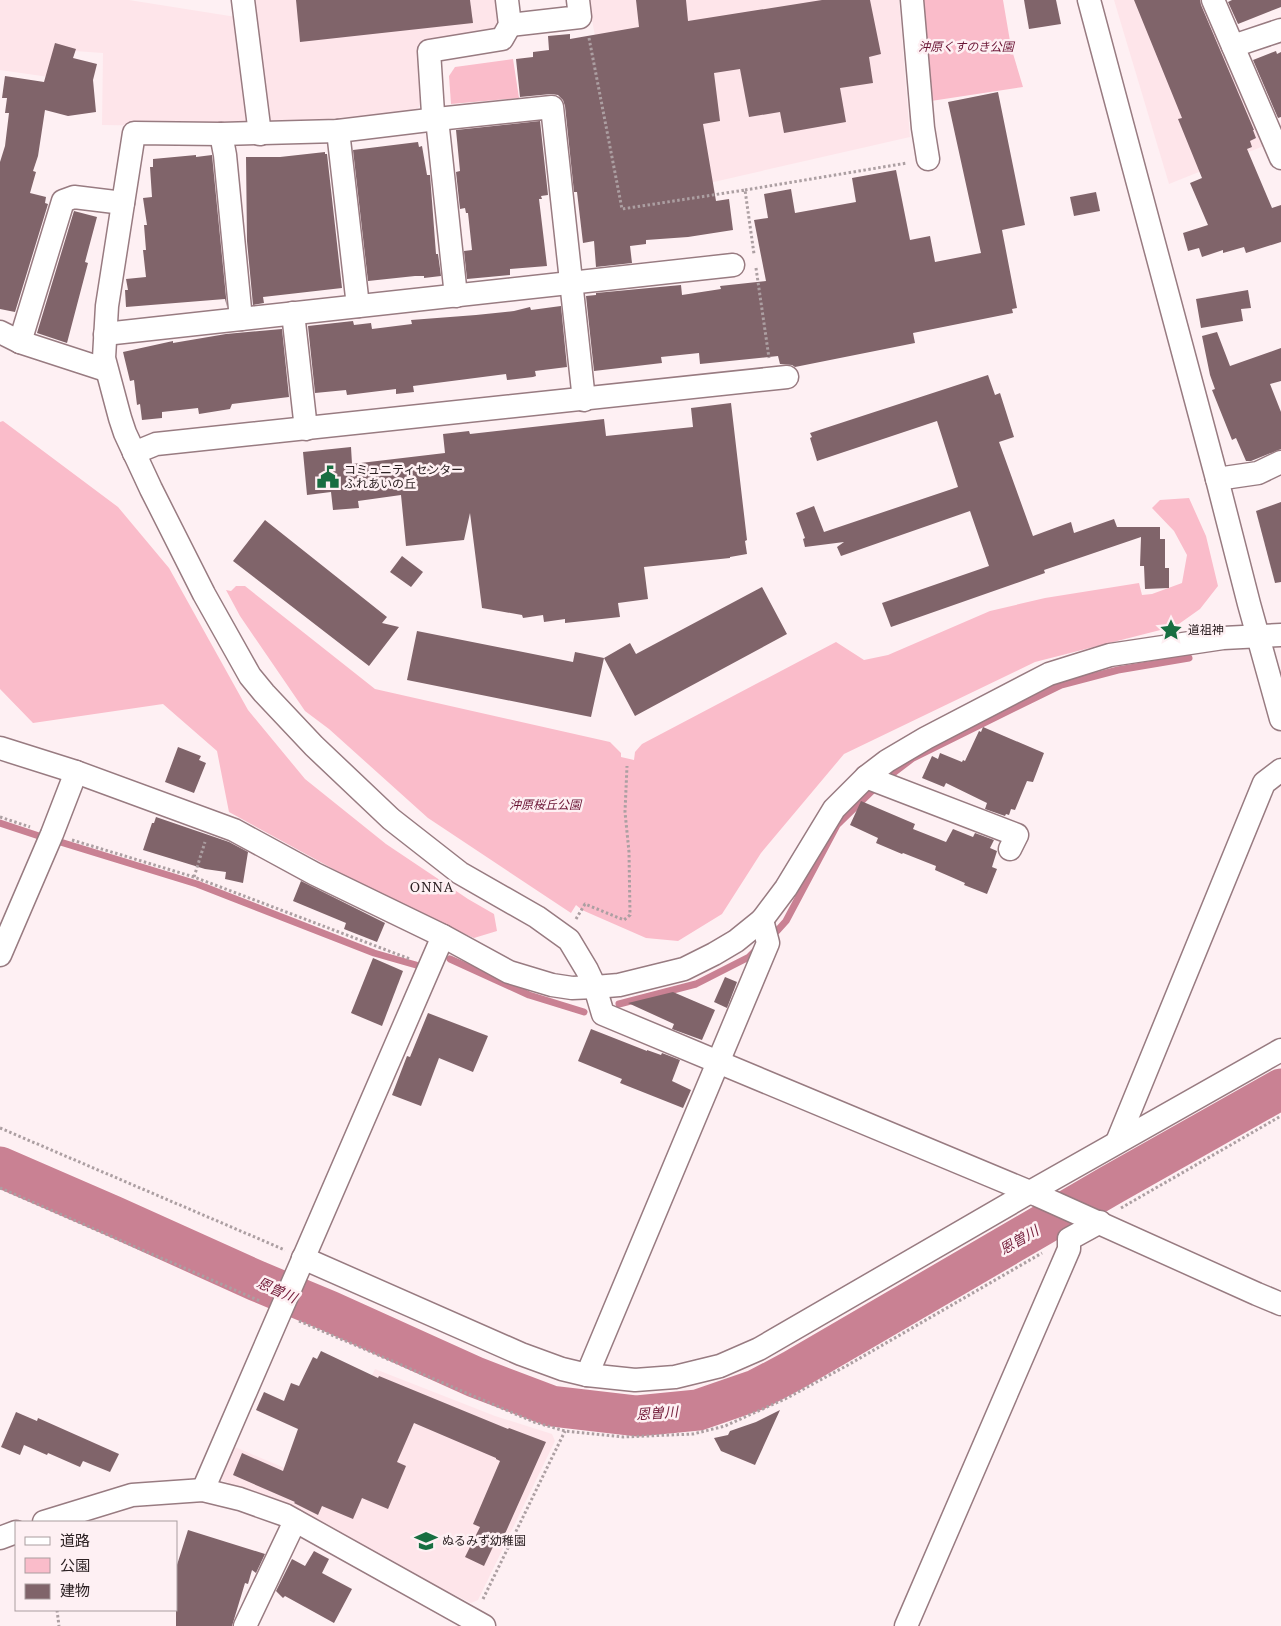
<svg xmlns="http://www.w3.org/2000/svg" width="1281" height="1626" font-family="'PT Serif','Noto Sans JP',serif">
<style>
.built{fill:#fee5ea}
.green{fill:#fabcca}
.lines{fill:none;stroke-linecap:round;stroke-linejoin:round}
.stream{stroke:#c98193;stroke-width:7}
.river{stroke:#c98193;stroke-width:41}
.building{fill:#80646a}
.minor-casing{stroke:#987b81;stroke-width:25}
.path{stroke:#ac9fa2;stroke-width:3;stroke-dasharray:2.5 2.5;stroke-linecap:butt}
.minor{stroke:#fff;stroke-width:22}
.labels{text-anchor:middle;stroke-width:5;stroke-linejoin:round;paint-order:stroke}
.park-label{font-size:12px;font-style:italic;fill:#6a1434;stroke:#fef0f3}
.poi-label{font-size:12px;fill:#2c2123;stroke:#fef0f3;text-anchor:start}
.neighbourhood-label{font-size:14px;letter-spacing:1px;fill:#2c2123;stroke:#fef0f3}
.water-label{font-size:14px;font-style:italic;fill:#76203d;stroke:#fef0f3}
</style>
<rect width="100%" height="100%" fill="#fef0f3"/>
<g class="built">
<polygon points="0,0 129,0 236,17 233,0 499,0 502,26 494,33 420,44 423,102 415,111 240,127 102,125 103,53 60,50 56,78 0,70"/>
<polygon points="589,0 899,0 910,137 626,202 592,20"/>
<polygon points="1114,0 1214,0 1271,143 1169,184"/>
<polygon points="375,1369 495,1416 552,1434 555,1441 478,1600 471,1603 222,1480 221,1473 235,1447 320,1483"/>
</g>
<g class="green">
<polygon points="918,0 1003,0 1011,47 1023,87 931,101"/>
<polygon points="513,59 519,98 451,104 449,76 455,67"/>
<polygon points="3,421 118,507 169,568 248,710 305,779 386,844 468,899 494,914 497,931 474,938 401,906 229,812 217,751 163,704 33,723 0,689 0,422"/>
<polygon points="1189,498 1206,536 1218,586 1200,609 1176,626 1035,662 844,754 761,853 722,914 678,941 646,938 582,910 576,905 571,913 428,818 329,729 305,711 240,616 226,590 231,591 236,586 245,586 375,689 610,742 621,753 621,757 634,760 635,752 642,744 836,642 864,660 888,655 990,611 1045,598 1139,583 1142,595 1152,594 1182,583 1187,555 1174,531 1152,508 1160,500"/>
</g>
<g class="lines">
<g class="stream">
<polyline points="888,777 913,758 1061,685 1118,670 1189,658"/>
<polyline points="0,823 39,836"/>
<polyline points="57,841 197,884 374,953 416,965"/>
<polyline points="777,931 786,921 837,825 877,786"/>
<polyline points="450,959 529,995 584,1012"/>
<polyline points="619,1004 696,984 749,957 756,950"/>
</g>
<polyline class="river" points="0,1167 113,1216 257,1281 329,1311 475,1377 551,1406 637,1416 698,1410 756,1390 792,1371 1111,1185 1281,1089"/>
</g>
<g class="building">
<polygon points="296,0 470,0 473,23 300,42"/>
<polygon points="636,0 686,0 688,21 822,0 870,0 881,54 869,57 873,83 840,88 846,122 784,133 780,112 749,117 740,69 714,73 720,121 703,124 716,201 729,199 733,230 688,237 646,240 646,244 630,246 632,263 596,267 594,241 583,243 577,192 574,192 565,106 563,100 558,95 551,94 520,97 516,59 533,57 533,52 549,50 548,36 570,34 570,39 639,27"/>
<polygon points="1024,0 1056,0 1061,24 1029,29"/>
<polygon points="1134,0 1200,0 1201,5 1254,130 1253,130 1256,138 1250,141 1252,147 1247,149 1272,208 1281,205 1281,242 1246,253 1244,247 1223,253 1223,250 1202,257 1199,248 1188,251 1183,233 1208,225 1190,183 1202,178 1178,119 1182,118"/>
<polygon points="1232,0 1281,0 1281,7 1238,24 1228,2"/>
<polygon points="55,43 76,49 73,58 97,64 93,80 96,112 68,116 45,110 38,156 33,171 36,172 30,193 46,197 45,203 48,204 15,312 0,309 0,162 5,146 9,113 5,113 7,98 2,98 5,76 44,82"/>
<polygon points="1276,51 1277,54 1281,52 1281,117 1278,118 1253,60"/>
<polygon points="998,92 1025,225 1002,230 1017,308 1012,309 1013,313 913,333 915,343 795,367 792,365 780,364 778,356 700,364 699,353 661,357 662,363 594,371 586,296 596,295 596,293 681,285 682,295 721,289 720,286 766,281 754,220 768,218 764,194 791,189 795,213 856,202 852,178 896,170 910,240 930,236 935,262 981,253 948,102"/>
<polygon points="540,121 548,195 541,196 542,199 539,199 547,266 510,269 510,275 467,279 464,251 472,250 468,213 466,213 465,208 460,209 456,172 460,171 456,130"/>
<polygon points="418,142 419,147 422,146 427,175 430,175 436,254 438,254 441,276 424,278 424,276 415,276 368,281 353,150"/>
<polygon points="325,152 325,154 327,154 342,288 263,297 264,303 253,305 247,241 246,157 280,157"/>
<polygon points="196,155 196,157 212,155 227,307 225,299 126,307 125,290 128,290 126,279 146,277 143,250 146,250 144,225 147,225 143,198 152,197 150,167 153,167 153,159"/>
<polygon points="1096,192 1100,211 1074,216 1070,197"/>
<polygon points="74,211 97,217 85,262 88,263 67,343 37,333"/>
<polygon points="1248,290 1251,308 1241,309 1243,321 1201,328 1196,299"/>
<polygon points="561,306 567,367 535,371 536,376 533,377 507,380 506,374 413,386 414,392 396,394 396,389 347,395 346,390 315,393 308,326 353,321 354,325 371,323 372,329 412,324 411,320 476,315 514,311 530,307 531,310"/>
<polygon points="282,329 289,397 232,404 230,409 199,414 198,408 162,412 162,418 142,420 140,404 137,405 134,380 130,381 123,352 173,341 173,343 226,334"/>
<polygon points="1217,332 1230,366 1281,348 1281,381 1270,384 1281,412 1281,449 1251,461 1246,461 1236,438 1232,440 1212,390 1215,389 1210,375 1202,336"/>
<polygon points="988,375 995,395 1000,393 1014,437 999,442 1033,536 1071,522 1074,533 1114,519 1117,527 1160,527 1160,539 1165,539 1165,568 1169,568 1169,588 1145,589 1144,566 1140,566 1141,537 1044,570 1045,573 891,627 882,603 989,566 970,511 841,556 837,547 844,542 805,547 803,539 805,538 796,513 814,506 824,532 958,487 937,421 817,461 810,438 812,437 810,433"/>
<polygon points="731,403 747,540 745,541 747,554 730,557 730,558 644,567 648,599 618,603 620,617 565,623 565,619 544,622 543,615 523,618 522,615 482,608 470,513 464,540 406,546 401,495 358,501 359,508 333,510 331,492 307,495 303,452 351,447 352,464 445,453 443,434 469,431 470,434 604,419 606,436 693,427 691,408"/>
<polygon points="1281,502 1281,582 1275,583 1256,511"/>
<polygon points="265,520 387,617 382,623 399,627 369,666 233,561"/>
<polygon points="402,556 423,572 411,587 390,572"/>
<polygon points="762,587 787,634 635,716 604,658 630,643 636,654"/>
<polygon points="417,631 573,662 575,652 604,658 591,717 407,680"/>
<polygon points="983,727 1044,753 1033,782 1027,781 1015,810 1011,809 1009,815 1006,814 1005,816 985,809 987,803 946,783 944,787 922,778 932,756 938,759 940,753 962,762 963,760 965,761 979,731 981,732"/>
<polygon points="178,747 201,756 199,760 206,763 194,793 165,782"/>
<polygon points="861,801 915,824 913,829 946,842 953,829 973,837 975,833 994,840 990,848 997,851 992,867 997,869 987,894 964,885 965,883 935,870 936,866 903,853 902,854 876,843 878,838 850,825"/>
<polygon points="156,817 229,842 248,852 243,883 225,879 226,872 205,869 143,850 152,823 154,823"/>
<polygon points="301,881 385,923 377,942 344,929 346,923 293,901"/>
<polygon points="373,958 403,971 382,1026 351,1013"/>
<polygon points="725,977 737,982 727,1008 714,1002"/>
<polygon points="673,992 715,1010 702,1040 672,1029 674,1024 628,1003"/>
<polygon points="428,1013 488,1036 473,1072 439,1058 421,1106 392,1095 407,1056 410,1057"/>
<polygon points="591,1029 647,1051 647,1050 661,1055 662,1053 680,1060 672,1081 691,1090 683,1108 620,1083 622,1079 578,1061"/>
<polygon points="321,1351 378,1378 379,1376 508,1429 509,1428 546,1442 504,1536 499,1534 484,1566 465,1557 480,1527 473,1524 500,1461 496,1459 496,1458 414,1423 397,1462 406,1466 388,1509 362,1498 353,1519 322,1506 318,1515 294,1503 295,1502 233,1475 242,1453 283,1471 298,1429 256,1410 264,1392 284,1401 291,1383 299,1386 313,1357 317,1359"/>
<polygon points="780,1410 755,1465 721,1451 714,1438 728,1435 730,1431 756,1422"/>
<polygon points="16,1412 37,1421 38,1418 119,1454 110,1472 83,1461 80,1467 48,1453 47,1455 24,1445 20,1455 1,1447"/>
<polygon points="188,1530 265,1554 256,1573 252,1570 248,1584 245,1583 232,1626 176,1626 176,1568"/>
<polygon points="314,1551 329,1559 322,1573 352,1589 334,1623 285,1596 283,1598 276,1591 292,1559 305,1566"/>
</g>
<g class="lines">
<defs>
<g id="minor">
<polyline points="243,0 260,134"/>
<polyline points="912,0 923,128 928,159"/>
<polyline points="1089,0 1217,479 1249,604 1281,719"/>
<polyline points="1213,0 1281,158"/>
<polyline points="510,25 580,17 578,0"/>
<polyline points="1233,46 1281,30"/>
<polyline points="338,131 358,306"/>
<polyline points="221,134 225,155 241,319"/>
<polyline points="456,296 437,119 433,113 429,51 502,39 510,25 507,0"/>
<polyline points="293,313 306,429"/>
<polyline points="0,332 20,342 106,370"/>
<polyline points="105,334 733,265"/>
<polyline points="20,342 63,201 74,197 123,203"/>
<polyline points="584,400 552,107 437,119 338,131 221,134 134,133 107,306 104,358 120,418 125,433 151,489 204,594 250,676 264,693 314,746 391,819 460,873 537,917 569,940 587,970 595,987 603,1014 1037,1195 1257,1294 1281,1304"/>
<polyline points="134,453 156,444 787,377"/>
<polyline points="1217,479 1258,473 1281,462"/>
<polyline points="0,748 76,772 234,830 315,874 443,936 509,972 552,985 572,988 595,987 619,985 684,969 714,954 736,941 762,920 786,888 834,809 866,777 887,761 926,738 1049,674 1110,655 1223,638 1281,635"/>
<polyline points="866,777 1017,835 1010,849"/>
<polyline points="0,955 52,834 76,772"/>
<polyline points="1117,1142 1264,783 1281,770"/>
<polyline points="303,1258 521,1354 562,1369 587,1375 635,1380 675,1377 720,1366 759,1349 1030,1192 1281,1050"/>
<polyline points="587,1375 768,943 762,920"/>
<polyline points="203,1490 443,936"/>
<polyline points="44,1522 132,1495 203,1490 240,1499 285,1515 484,1626"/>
<polyline points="0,1538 16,1532"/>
<polyline points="245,1626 295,1521"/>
<polyline points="906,1626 1069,1249 1069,1239 1100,1222"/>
</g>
</defs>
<use href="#minor" class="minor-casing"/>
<g class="path">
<polyline points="589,38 622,209 745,190 754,254"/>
<polyline points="745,190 907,163"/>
<polyline points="756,268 769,358"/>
<polyline points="0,817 30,827"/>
<polyline points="72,840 194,877 410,959"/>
<polyline points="194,877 205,842"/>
<polyline points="576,919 585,904 624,920 630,915 629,852 625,812 627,766"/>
<polyline points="0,1128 285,1250"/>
<polyline points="0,1188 260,1301"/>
<polyline points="1121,1208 1281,1116"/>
<polyline points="299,1321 534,1422 565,1431 623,1437 693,1434 725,1426 787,1398 848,1365 1042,1253"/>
<polyline points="483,1599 565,1431"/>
<polyline points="57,1610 59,1626"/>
</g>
<use href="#minor" class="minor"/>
</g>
<defs>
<symbol id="civic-bare" viewBox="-9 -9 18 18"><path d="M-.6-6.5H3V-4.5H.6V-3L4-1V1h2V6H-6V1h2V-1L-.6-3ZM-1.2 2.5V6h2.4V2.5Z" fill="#186e41" stroke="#fef0f3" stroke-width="2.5" paint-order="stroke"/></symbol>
<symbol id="sight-bare" viewBox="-9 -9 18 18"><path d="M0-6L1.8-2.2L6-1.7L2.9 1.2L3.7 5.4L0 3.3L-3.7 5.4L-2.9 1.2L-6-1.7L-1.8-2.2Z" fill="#186e41" stroke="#fef0f3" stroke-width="2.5" paint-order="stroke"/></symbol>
<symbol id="school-bare" viewBox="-9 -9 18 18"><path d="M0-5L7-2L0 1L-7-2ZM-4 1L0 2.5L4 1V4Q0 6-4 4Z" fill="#186e41" stroke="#fef0f3" stroke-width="2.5" paint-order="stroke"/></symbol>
</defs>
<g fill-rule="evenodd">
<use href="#civic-bare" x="312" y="461" width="32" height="32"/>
<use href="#sight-bare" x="1155" y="614" width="32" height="32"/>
<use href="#school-bare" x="410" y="1525" width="32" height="32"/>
</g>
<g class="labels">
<g class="park-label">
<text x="966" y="51">沖原くすのき公園</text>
<text x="545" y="809">沖原桜丘公園</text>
</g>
<g class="poi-label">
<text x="344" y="474">コミュニティセンター<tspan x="344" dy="14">ふれあいの丘</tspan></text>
<text x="1188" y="634">道祖神</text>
<text x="442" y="1545">ぬるみず幼稚園</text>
</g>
<g class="neighbourhood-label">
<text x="432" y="892">ONNA</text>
</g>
<g class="water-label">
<text transform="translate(1019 1240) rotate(-30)" y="5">恩曽川</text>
<text transform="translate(277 1290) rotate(24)" y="5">恩曽川</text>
<text transform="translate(657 1413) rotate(-4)" y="5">恩曽川</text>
</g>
</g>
<rect x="15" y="1521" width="162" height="90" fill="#fef0f3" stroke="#aa9da0"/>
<rect x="25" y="1537" width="25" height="8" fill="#ffffff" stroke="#aa9da0"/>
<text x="60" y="1546" font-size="15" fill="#2c2123">道路</text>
<rect x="25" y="1558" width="25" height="15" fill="#fabcca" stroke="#aa9da0"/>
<text x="60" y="1571" font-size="15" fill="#2c2123">公園</text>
<rect x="25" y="1584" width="25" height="15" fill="#80646a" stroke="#aa9da0"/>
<text x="60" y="1596" font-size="15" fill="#2c2123">建物</text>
</svg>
